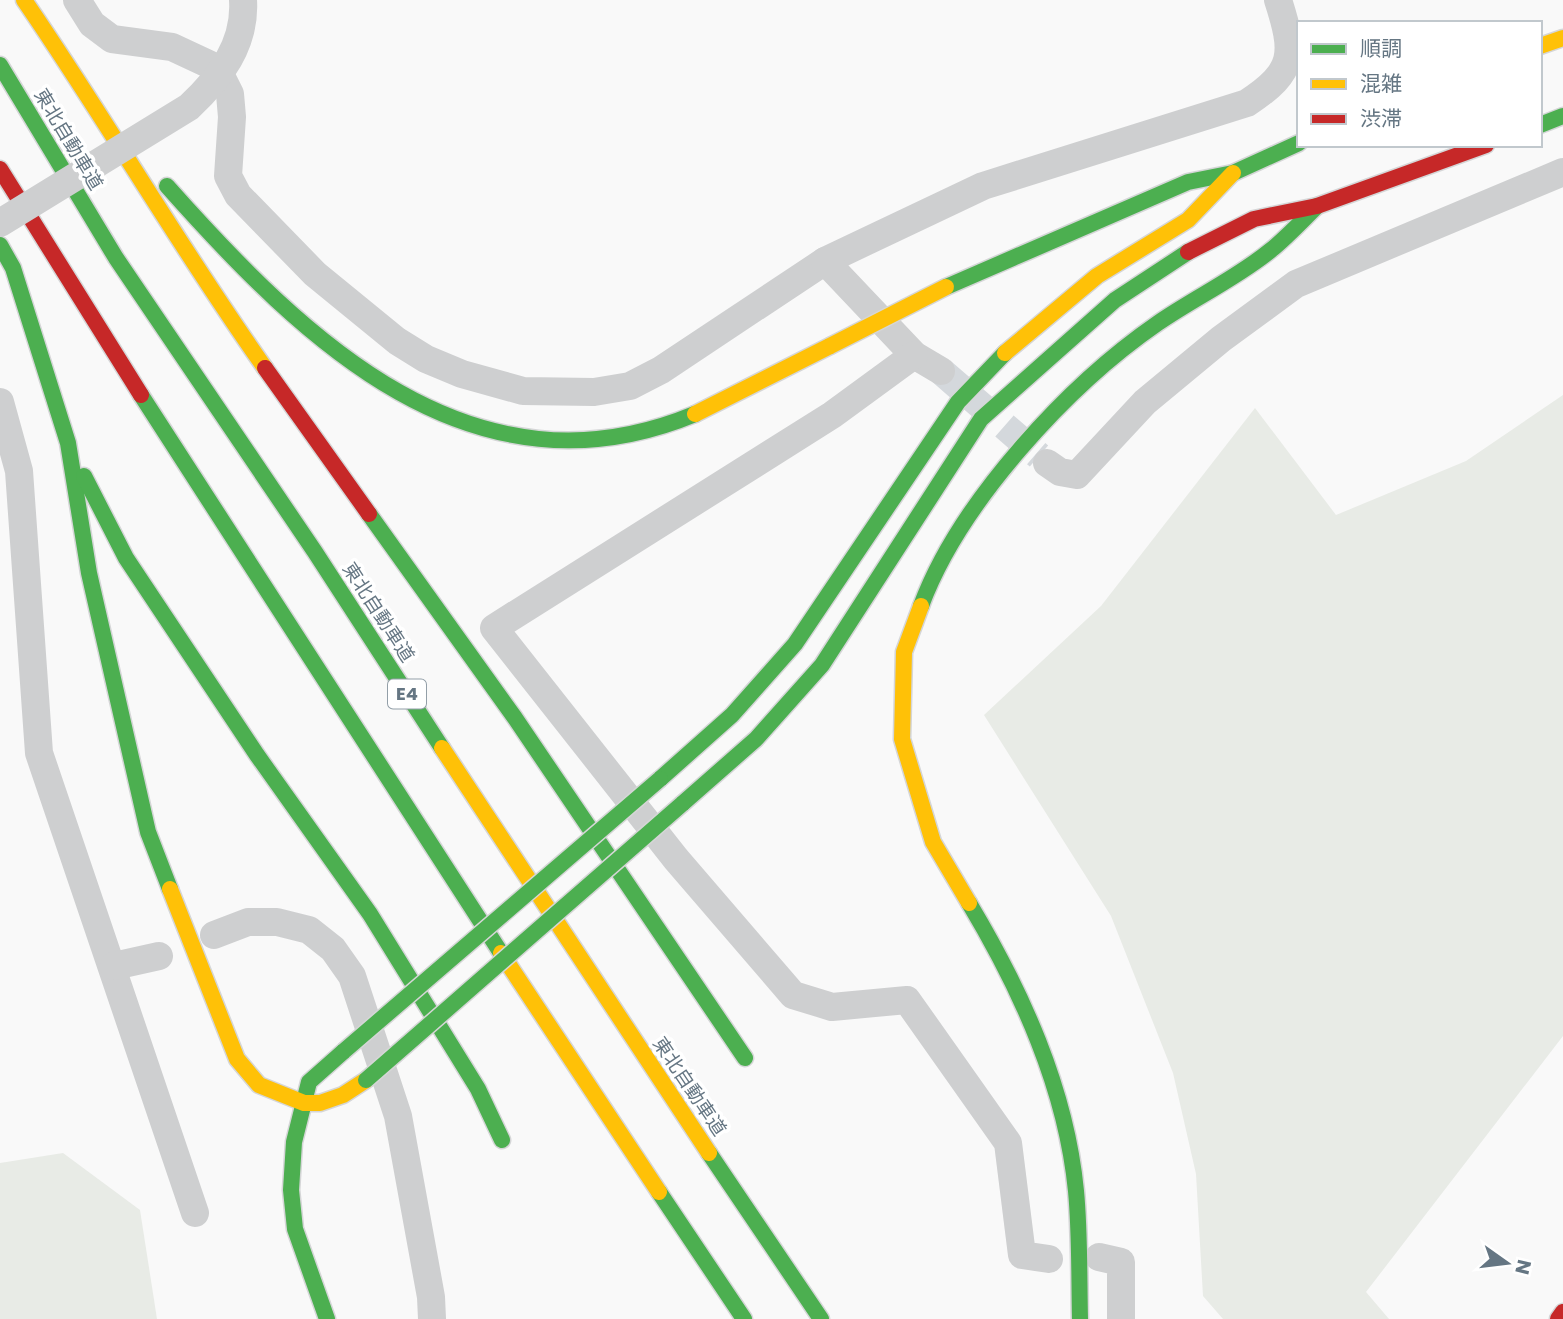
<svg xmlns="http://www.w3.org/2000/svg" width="1563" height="1319" font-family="Poppins,'Noto Sans JP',sans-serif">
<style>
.green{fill:#e8ebe6}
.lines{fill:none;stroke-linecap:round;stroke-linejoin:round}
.street-tunnel{stroke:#d4d8dc;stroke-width:28;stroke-dasharray:28 14;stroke-linecap:butt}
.fast-casing{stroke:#d5d6d7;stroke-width:19}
.slow-casing{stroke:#d5d6d7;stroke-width:19}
.jam-casing{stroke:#d5d6d7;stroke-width:19}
.street{stroke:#cecfd0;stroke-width:28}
.fast{stroke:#4caf50;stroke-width:16}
.slow{stroke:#ffc107;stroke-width:16}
.jam{stroke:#c62828;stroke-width:16}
.fast-bridge-casing{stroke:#d5d6d6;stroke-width:19;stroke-linecap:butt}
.slow-bridge-casing{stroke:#d5d6d6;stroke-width:19;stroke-linecap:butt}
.street-bridge{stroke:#cecfd0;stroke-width:28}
.fast-bridge{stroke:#4caf50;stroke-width:16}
.slow-bridge{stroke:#ffc107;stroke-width:16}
.labels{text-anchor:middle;stroke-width:7;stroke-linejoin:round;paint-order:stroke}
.shield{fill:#fff;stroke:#939fa8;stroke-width:2}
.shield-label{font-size:18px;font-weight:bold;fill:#657683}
.street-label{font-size:19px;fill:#657683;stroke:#fff}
</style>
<rect width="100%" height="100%" fill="#f9f9f9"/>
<g class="green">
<polygon points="1563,395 1563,1036 1366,1292 1389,1319 1223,1319 1203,1296 1196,1174 1173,1073 1111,916 984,715 1101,606 1255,408 1336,515 1466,461"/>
<polygon points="63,1153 140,1210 157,1319 0,1319 0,1163"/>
</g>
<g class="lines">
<polyline class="street-tunnel" points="941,371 1039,456"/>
<defs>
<g id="fast">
<polyline points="0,65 116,258 315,552 442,748"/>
<polyline points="1540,125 1563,116"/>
<path d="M167 186C304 340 473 506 695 414"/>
<polyline points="0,245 13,268 68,443 89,573 148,832 170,889"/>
<polyline points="946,287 1188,182 1233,173 1299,143"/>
<polyline points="141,395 501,953"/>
<polyline points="84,476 126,558 257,755 370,914 478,1089 502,1140"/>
<polyline points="369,514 515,718 745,1058"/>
<path d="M921 606C959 503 1068 385 1158 323 1194 298 1237 278 1271 250 1287 237 1302 221 1317 206"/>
<polyline points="660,779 732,715 795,644 958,402 1005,353"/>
<polyline points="682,804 756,739 822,665 981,419 1115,300 1188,252"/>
<path d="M969 903C1021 990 1066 1088 1076 1191 1080 1233 1079 1277 1080 1319"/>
<polyline points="709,1153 821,1319"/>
<polyline points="659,1192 744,1319"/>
<polyline points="327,1319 295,1229 291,1190 294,1142 309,1082 344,1051"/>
</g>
<g id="slow">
<path d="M24 0C107 121 180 248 265 368"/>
<polyline points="1540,46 1563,38"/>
<polyline points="1005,353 1097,276 1188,220 1233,173"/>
<polyline points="695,414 830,346"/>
<polyline points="921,606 904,652 902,739 933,842 969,903"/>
<polyline points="442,748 709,1153"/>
<polyline points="170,889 237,1059 259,1085 304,1103 320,1103 343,1095 366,1080"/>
<polyline points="501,953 659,1192"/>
</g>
<g id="jam">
<polyline points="0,169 141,395"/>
<polyline points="1188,252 1254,219 1317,206 1486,145"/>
<polyline points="265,368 369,514"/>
<polyline points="1558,1319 1563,1312"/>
</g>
</defs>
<use href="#fast" class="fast-casing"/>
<use href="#slow" class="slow-casing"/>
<use href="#jam" class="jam-casing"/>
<g class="street">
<path d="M77 0 92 24 112 39 172 47 217 68 230 94 232 117 228 176 238 195 315 274 397 341 426 359 462 374 523 391 594 392 630 386 661 370 825 261 983 186 1247 103C1296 71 1295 53 1278 0"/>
<polyline points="825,261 914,355 941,371"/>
<polyline points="914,355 832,415 494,628 676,859 793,995 832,1007 907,1000 1008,1143 1022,1255 1049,1259"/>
<polyline points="0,402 19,471 39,753 195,1213"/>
<polyline points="1047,463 1060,472 1077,475 1145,402 1221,339 1296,284 1563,172"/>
<polyline points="214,935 248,922 277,922 309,930 333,949 352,976 398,1116 431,1297 432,1319"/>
<polyline points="114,966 159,956"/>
<polyline points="1099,1257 1121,1262 1121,1319"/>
</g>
<use href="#fast" class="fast"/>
<use href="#slow" class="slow"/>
<use href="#jam" class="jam"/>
<defs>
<g id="fast-bridge">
<polyline points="344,1051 660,779"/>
<polyline points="366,1080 682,804"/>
</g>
<polyline id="slow-bridge" points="830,346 946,287"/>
</defs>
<use href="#fast-bridge" class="fast-bridge-casing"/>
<use href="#slow-bridge" class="slow-bridge-casing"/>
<path class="street-bridge" d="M0 223 189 107C220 78 246 44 243 0"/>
<use href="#fast-bridge" class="fast-bridge"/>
<use href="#slow-bridge" class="slow-bridge"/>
</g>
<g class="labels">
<rect class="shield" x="388" y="679.5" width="38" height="29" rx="5"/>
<g class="shield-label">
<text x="407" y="700">E4</text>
</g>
<g class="street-label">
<text transform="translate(69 139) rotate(59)" y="7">東北自動車道</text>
<text transform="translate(379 612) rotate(57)" y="7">東北自動車道</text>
<text transform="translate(690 1086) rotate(56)" y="7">東北自動車道</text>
</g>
</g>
<rect x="1297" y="21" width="245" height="126" fill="#ffffff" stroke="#c1c8cd" stroke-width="2"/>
<rect x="1311" y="44" width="35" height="10" fill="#4caf50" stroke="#c1c8cd" stroke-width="2"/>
<text x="1360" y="56" font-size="21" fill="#657683">順調</text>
<rect x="1311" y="79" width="35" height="10" fill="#ffc107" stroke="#c1c8cd" stroke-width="2"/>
<text x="1360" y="91" font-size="21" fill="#657683">混雑</text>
<rect x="1311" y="114" width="35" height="10" fill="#c62828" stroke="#c1c8cd" stroke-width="2"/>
<text x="1360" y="126" font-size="21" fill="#657683">渋滞</text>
<g transform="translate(1507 1263) rotate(104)" stroke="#ffffff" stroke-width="5" paint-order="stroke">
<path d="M0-5L12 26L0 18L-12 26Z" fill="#657683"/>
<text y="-10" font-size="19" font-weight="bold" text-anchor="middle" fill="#657683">N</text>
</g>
</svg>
